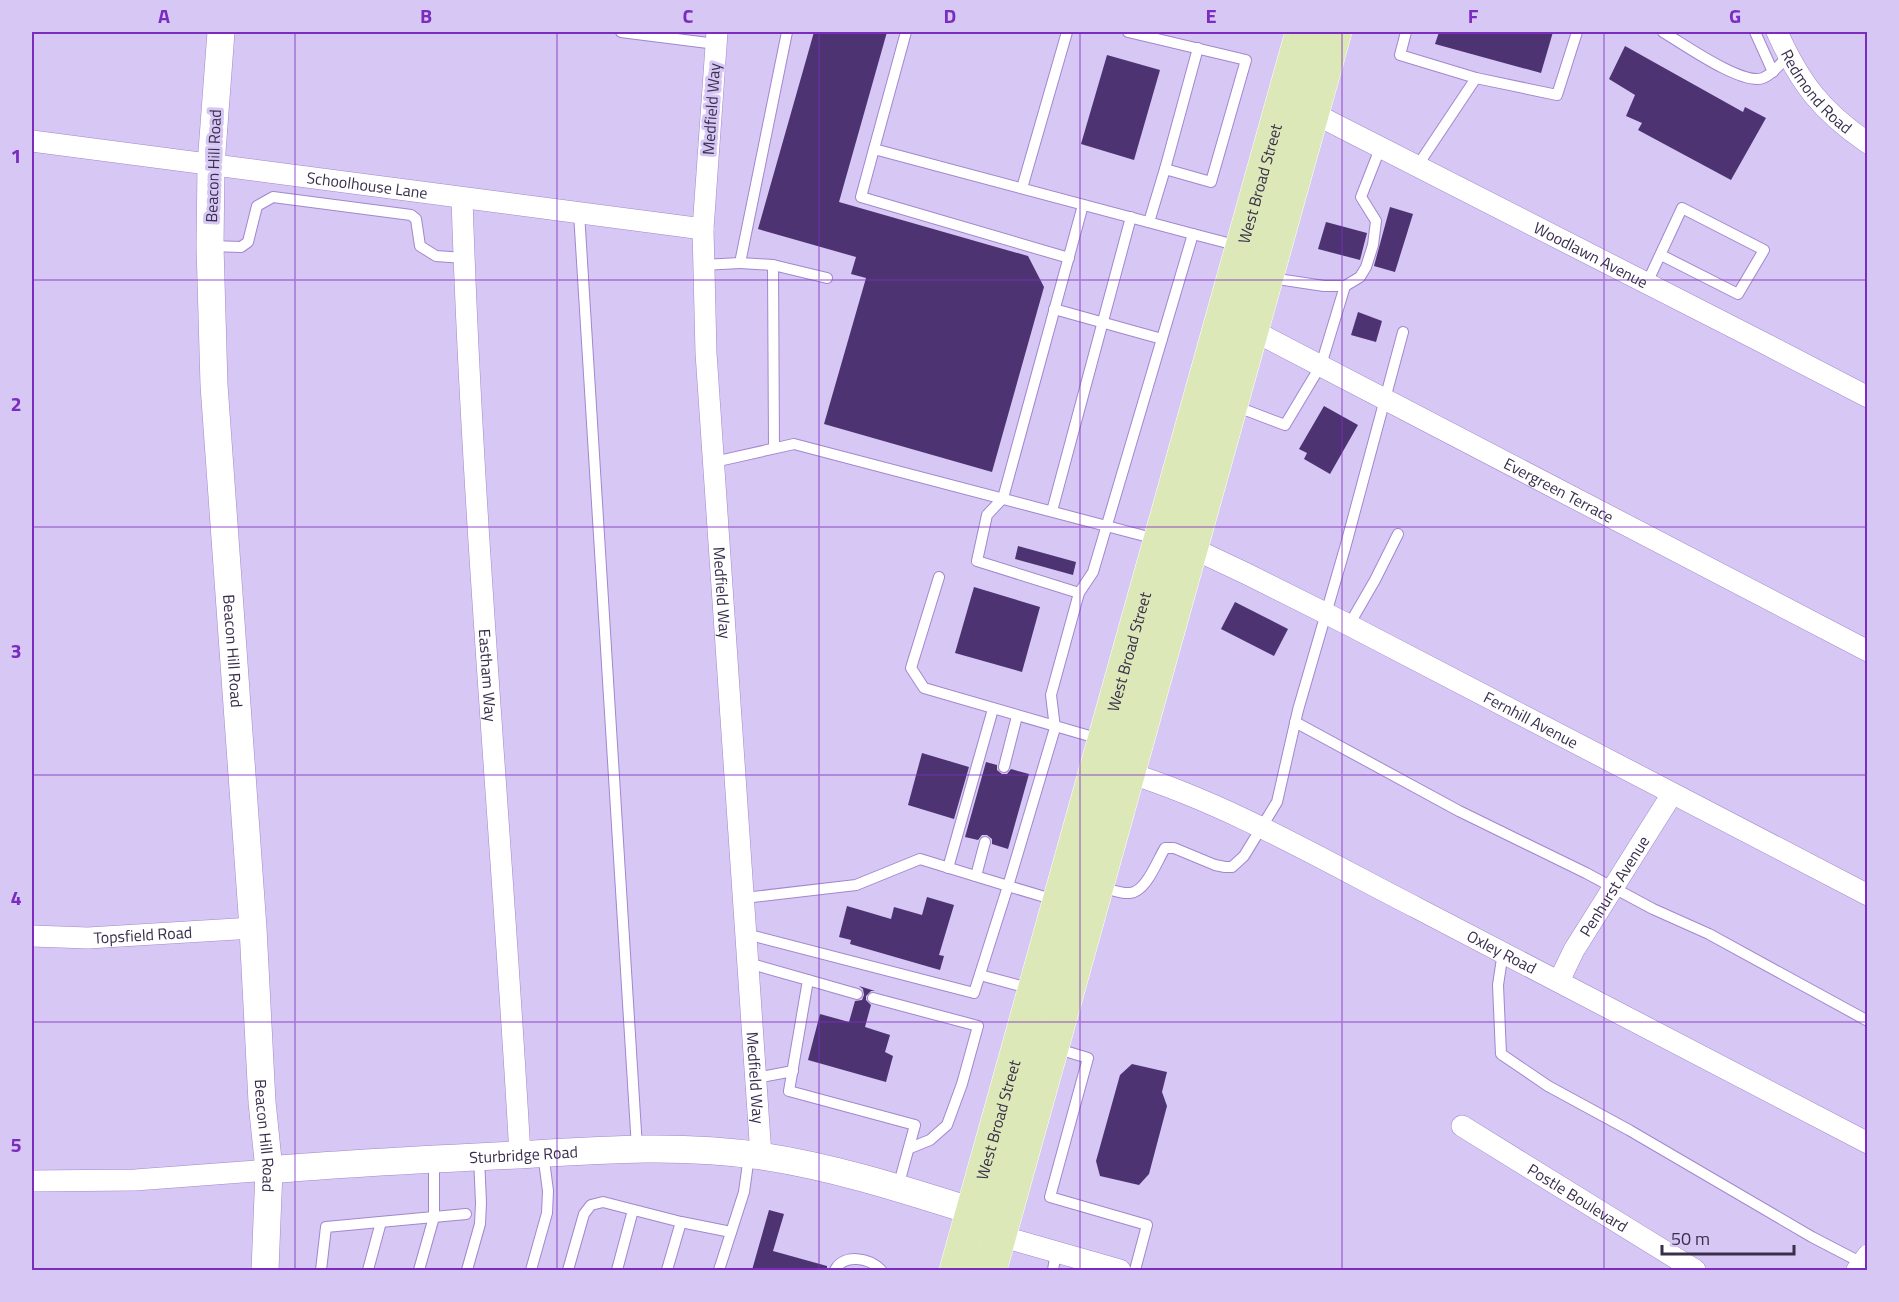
<svg xmlns="http://www.w3.org/2000/svg" width="1899" height="1302" font-family="'Titillium Web',sans-serif">
<style>
.building{fill:#4d3372}
.lines{fill:none;stroke-linecap:round;stroke-linejoin:round}
.service-casing{stroke:#a287cf;stroke-width:12}
.minor-casing{stroke:#a287cf;stroke-width:22}
.tertiary-casing{stroke:#a287cf;stroke-width:28}
.primary-casing{stroke:#fff;stroke-width:34}
.service{stroke:#fff;stroke-width:10}
.minor{stroke:#fff;stroke-width:21}
.tertiary{stroke:#fff;stroke-width:27}
.primary{stroke:#dce8b7;stroke-width:33}
.grid{fill:none;stroke:#7b2cbf;stroke-width:1.5;stroke-opacity:0.55}
.labels{text-anchor:middle;stroke-width:6;stroke-linejoin:round;paint-order:stroke}
.street-label{font-size:16px;fill:#392e4c;stroke:#d6c7f4}
.neatline{fill:none;stroke:#7b2cbf;stroke-width:2}
.grid-label{font-size:20px;text-anchor:middle;font-weight:bold;fill:#7b2cbf}
</style>
<rect width="100%" height="100%" fill="#d6c7f4"/>
<g class="building">
<polygon points="814,32 887,32 839,202 1028,256 1044,287 992,472 824,424 866,278 851,274 856,257 758,229"/>
<polygon points="1439,32 1553,32 1541,73 1435,44"/>
<polygon points="1625,46 1743,112 1745,107 1766,118 1731,180 1638,130 1642,123 1626,116 1635,95 1609,79"/>
<polygon points="1107,55 1160,70 1134,160 1081,144"/>
<polygon points="1390,207 1413,214 1395,272 1374,266"/>
<polygon points="1326,222 1367,233 1360,260 1318,249"/>
<polygon points="1358,312 1382,321 1376,342 1351,335"/>
<polygon points="1324,406 1358,425 1330,474 1304,459 1307,453 1299,449"/>
<polygon points="1018,546 1076,562 1073,575 1015,559"/>
<polygon points="974,587 1040,607 1022,672 955,653"/>
<polygon points="1235,602 1288,629 1274,656 1221,629"/>
<polygon points="922,753 969,767 954,819 908,805"/>
<polygon points="986,762 997,765 997,770 1002,774 1007,774 1011,769 1029,774 1008,849 992,844 992,839 987,835 982,835 978,840 965,837"/>
<polygon points="927,897 954,905 939,955 944,956 940,970 850,944 851,940 839,937 847,906 891,919 894,907 922,915"/>
<polygon points="859,986 875,991 871,991 866,996 866,1000 871,1005 865,1027 890,1035 885,1052 893,1056 886,1082 808,1060 820,1014 849,1022 855,1001 862,1000 864,995 863,989"/>
<polygon points="1132,1064 1167,1072 1162,1092 1167,1106 1149,1174 1139,1185 1100,1176 1096,1161 1120,1075"/>
<polygon points="769,1210 784,1214 773,1251 827,1266 827,1270 752,1270"/>
</g>
<g class="lines">
<defs>
<g id="service">
<polyline points="621,32 716,44"/>
<polyline points="1128,32 1246,60 1211,182 1165,169 1149,222"/>
<polyline points="1406,32 1400,55 1476,78 1418,165"/>
<path d="M1663 32C1682 43 1742 86 1763 78 1773 74 1781 63 1788 56"/>
<polyline points="1755,32 1773,72"/>
<polyline points="1476,78 1557,95 1577,32"/>
<polyline points="874,149 861,197 1069,258"/>
<polyline points="1165,169 1198,48"/>
<polyline points="1022,188 1067,32"/>
<polyline points="579,213 637,1148"/>
<polyline points="1193,234 1239,246"/>
<polyline points="210,246 241,247 248,242 257,206 273,197 411,215 416,219 420,246 436,256 464,258"/>
<polyline points="703,265 740,263"/>
<polyline points="773,265 827,278"/>
<polyline points="1271,278 1324,286 1345,286 1360,277 1366,267 1373,245 1376,221 1361,197 1381,146"/>
<polyline points="1647,283 1682,208 1764,250 1738,294 1661,255"/>
<polyline points="1054,309 1162,339"/>
<polyline points="1235,406 1285,425 1321,365 1345,286"/>
<polyline points="774,448 773,265 740,263 787,32"/>
<polyline points="714,462 794,444 1156,539"/>
<polyline points="1052,511 1131,217"/>
<polyline points="939,577 911,668 924,688 1100,739"/>
<polyline points="1079,593 977,561 987,515 1003,498 1083,205"/>
<polyline points="1349,625 1375,580 1398,534"/>
<polyline points="1295,722 1459,811 1586,873 1653,909 1709,934 1868,1021"/>
<polyline points="1004,767 1017,716"/>
<polyline points="948,868 993,709"/>
<polyline points="976,876 985,842"/>
<path d="M1101 887C1110 889 1121 894 1130 893 1146 892 1157 861 1165 848H1174L1215 865 1225 867H1232L1244 856 1277 802 1298 710 1345 548 1403 332"/>
<polyline points="744,898 856,885 920,859 1008,886 1055,728 1051,695 1079,593 1093,572 1193,234 874,149 906,32"/>
<polyline points="746,934 974,993 1008,886 1055,900"/>
<polyline points="1503,952 1498,985 1501,1054 1548,1086 1629,1130 1812,1237 1864,1264"/>
<polyline points="748,963 808,980 789,1091 915,1125 898,1187"/>
<polyline points="980,975 1032,989"/>
<polyline points="808,980 857,994"/>
<polyline points="873,998 978,1026 962,1084 947,1125 930,1140 910,1148"/>
<polyline points="1055,1048 1088,1058 1050,1197 1147,1225 1135,1270"/>
<polyline points="756,1078 793,1071"/>
<polyline points="321,1270 326,1227 466,1214"/>
<polyline points="368,1270 381,1222"/>
<polyline points="419,1270 434,1217 434,1159"/>
<polyline points="467,1270 480,1224 481,1203 479,1157"/>
<polyline points="531,1270 547,1213 548,1191 543,1153"/>
<polyline points="568,1270 584,1214 591,1205 603,1202 681,1222 731,1232"/>
<polyline points="617,1270 633,1210"/>
<polyline points="667,1270 681,1222"/>
<polyline points="719,1270 744,1192 749,1156"/>
<path d="M835 1270C844 1253 870 1258 881 1270"/>
<polyline points="1053,1270 1056,1252"/>
</g>
<g id="minor">
<path id="s1" d="M717 32 703 229 706 353 761 1156"/>
<path id="s2" d="M1777 32C1800 83 1821 111 1868 143"/>
<path id="s3" d="M1313 113 1758 340 1868 397"/>
<path id="s4" d="M32 141 703 229"/>
<path id="s5" d="M462 198C472 518 502 836 520 1155"/>
<path id="s6" d="M1252 330 1868 651"/>
<path id="s7" d="M1192 548 1247 574 1349 625 1868 895"/>
<path id="s8" d="M1129 773C1230 805 1323 860 1417 908 1567 985 1717 1064 1868 1143"/>
<path id="s9" d="M32 936 88 938 253 928"/>
<path id="s10" d="M1559 981 1574 950 1672 794"/>
<path id="s11" d="M1462 1126 1695 1270"/>
<polyline points="32,1181 135,1180 269,1170"/>
<polyline points="1000,1236 1120,1270"/>
<polyline points="1857,1270 1868,1255"/>
</g>
<g id="tertiary">
<path id="s12" d="M221 32 211 165 210 246 214 385 253 928 262 1102 269 1170 265 1270"/>
<path id="s13" d="M269 1170C351 1163 434 1159 517 1155 599 1150 680 1144 761 1156 834 1167 902 1189 972 1211L986 1224"/>
</g>
<g id="primary">
<path id="s14" d="M956 1270 1302 32"/>
<polyline points="990,1270 1335,32"/>
</g>
</defs>
<use href="#service" class="service-casing"/>
<use href="#minor" class="minor-casing"/>
<use href="#tertiary" class="tertiary-casing"/>
<use href="#primary" class="primary-casing"/>
<use href="#service" class="service"/>
<use href="#minor" class="minor"/>
<use href="#tertiary" class="tertiary"/>
<use href="#primary" class="primary"/>
</g>
<path class="grid" d="M295 32V1270M557 32V1270M819 32V1270M1080 32V1270M1342 32V1270M1604 32V1270M32 280H1868M32 527H1868M32 775H1868M32 1022H1868"/>
<g class="labels">
<g class="street-label">
<text dy="6" stroke="none"><textPath href="#s2" startOffset="72">Redmond Road</textPath></text>
<text transform="translate(711 109) rotate(-86)" y="6">Medfield Way</text>
<text transform="translate(213 166) rotate(-88)" y="6">Beacon Hill Road</text>
<text dy="6" stroke="none"><textPath href="#s14" startOffset="1128">West Broad Street</textPath></text>
<text dy="6" stroke="none"><textPath href="#s4" startOffset="338">Schoolhouse Lane</textPath></text>
<text dy="6" stroke="none"><textPath href="#s3" startOffset="312">Woodlawn Avenue</textPath></text>
<text dy="6" stroke="none"><textPath href="#s6" startOffset="346">Evergreen Terrace</textPath></text>
<text dy="6" stroke="none"><textPath href="#s1" startOffset="562">Medfield Way</textPath></text>
<text dy="6" stroke="none"><textPath href="#s12" startOffset="620">Beacon Hill Road</textPath></text>
<text dy="6" stroke="none"><textPath href="#s14" startOffset="642">West Broad Street</textPath></text>
<text dy="6" stroke="none"><textPath href="#s5" startOffset="478">Eastham Way</textPath></text>
<text dy="6" stroke="none"><textPath href="#s7" startOffset="380">Fernhill Avenue</textPath></text>
<text dy="6" stroke="none"><textPath href="#s10" startOffset="110">Penhurst Avenue</textPath></text>
<text dy="6" stroke="none"><textPath href="#s9" startOffset="111">Topsfield Road</textPath></text>
<text dy="6" stroke="none"><textPath href="#s8" startOffset="414">Oxley Road</textPath></text>
<text dy="6" stroke="none"><textPath href="#s1" startOffset="1048">Medfield Way</textPath></text>
<text dy="6" stroke="none"><textPath href="#s14" startOffset="156">West Broad Street</textPath></text>
<text dy="6" stroke="none"><textPath href="#s12" startOffset="1106">Beacon Hill Road</textPath></text>
<text dy="6" stroke="none"><textPath href="#s13" startOffset="255">Sturbridge Road</textPath></text>
<text dy="6" stroke="none"><textPath href="#s11" startOffset="136">Postle Boulevard</textPath></text>
</g>
</g>
<rect width="1899" height="1302" fill="none" stroke="#d6c7f4" stroke-width="66"/>
<path d="M1662 1245v9h132v-9" fill="none" stroke="#392e4c" stroke-width="3"/>
<text x="1671" y="1245" font-size="18" fill="#392e4c" stroke="#d6c7f4" stroke-width="4.5" paint-order="stroke">50 m</text>
<rect x="33" y="33" width="1833" height="1236" class="neatline"/>
<g class="grid-label">
<text x="164" y="23">A</text>
<text x="426" y="23">B</text>
<text x="688" y="23">C</text>
<text x="950" y="23">D</text>
<text x="1211" y="23">E</text>
<text x="1473" y="23">F</text>
<text x="1735" y="23">G</text>
<text x="16" y="163">1</text>
<text x="16" y="411">2</text>
<text x="16" y="658">3</text>
<text x="16" y="905">4</text>
<text x="16" y="1152">5</text>
</g>
</svg>
